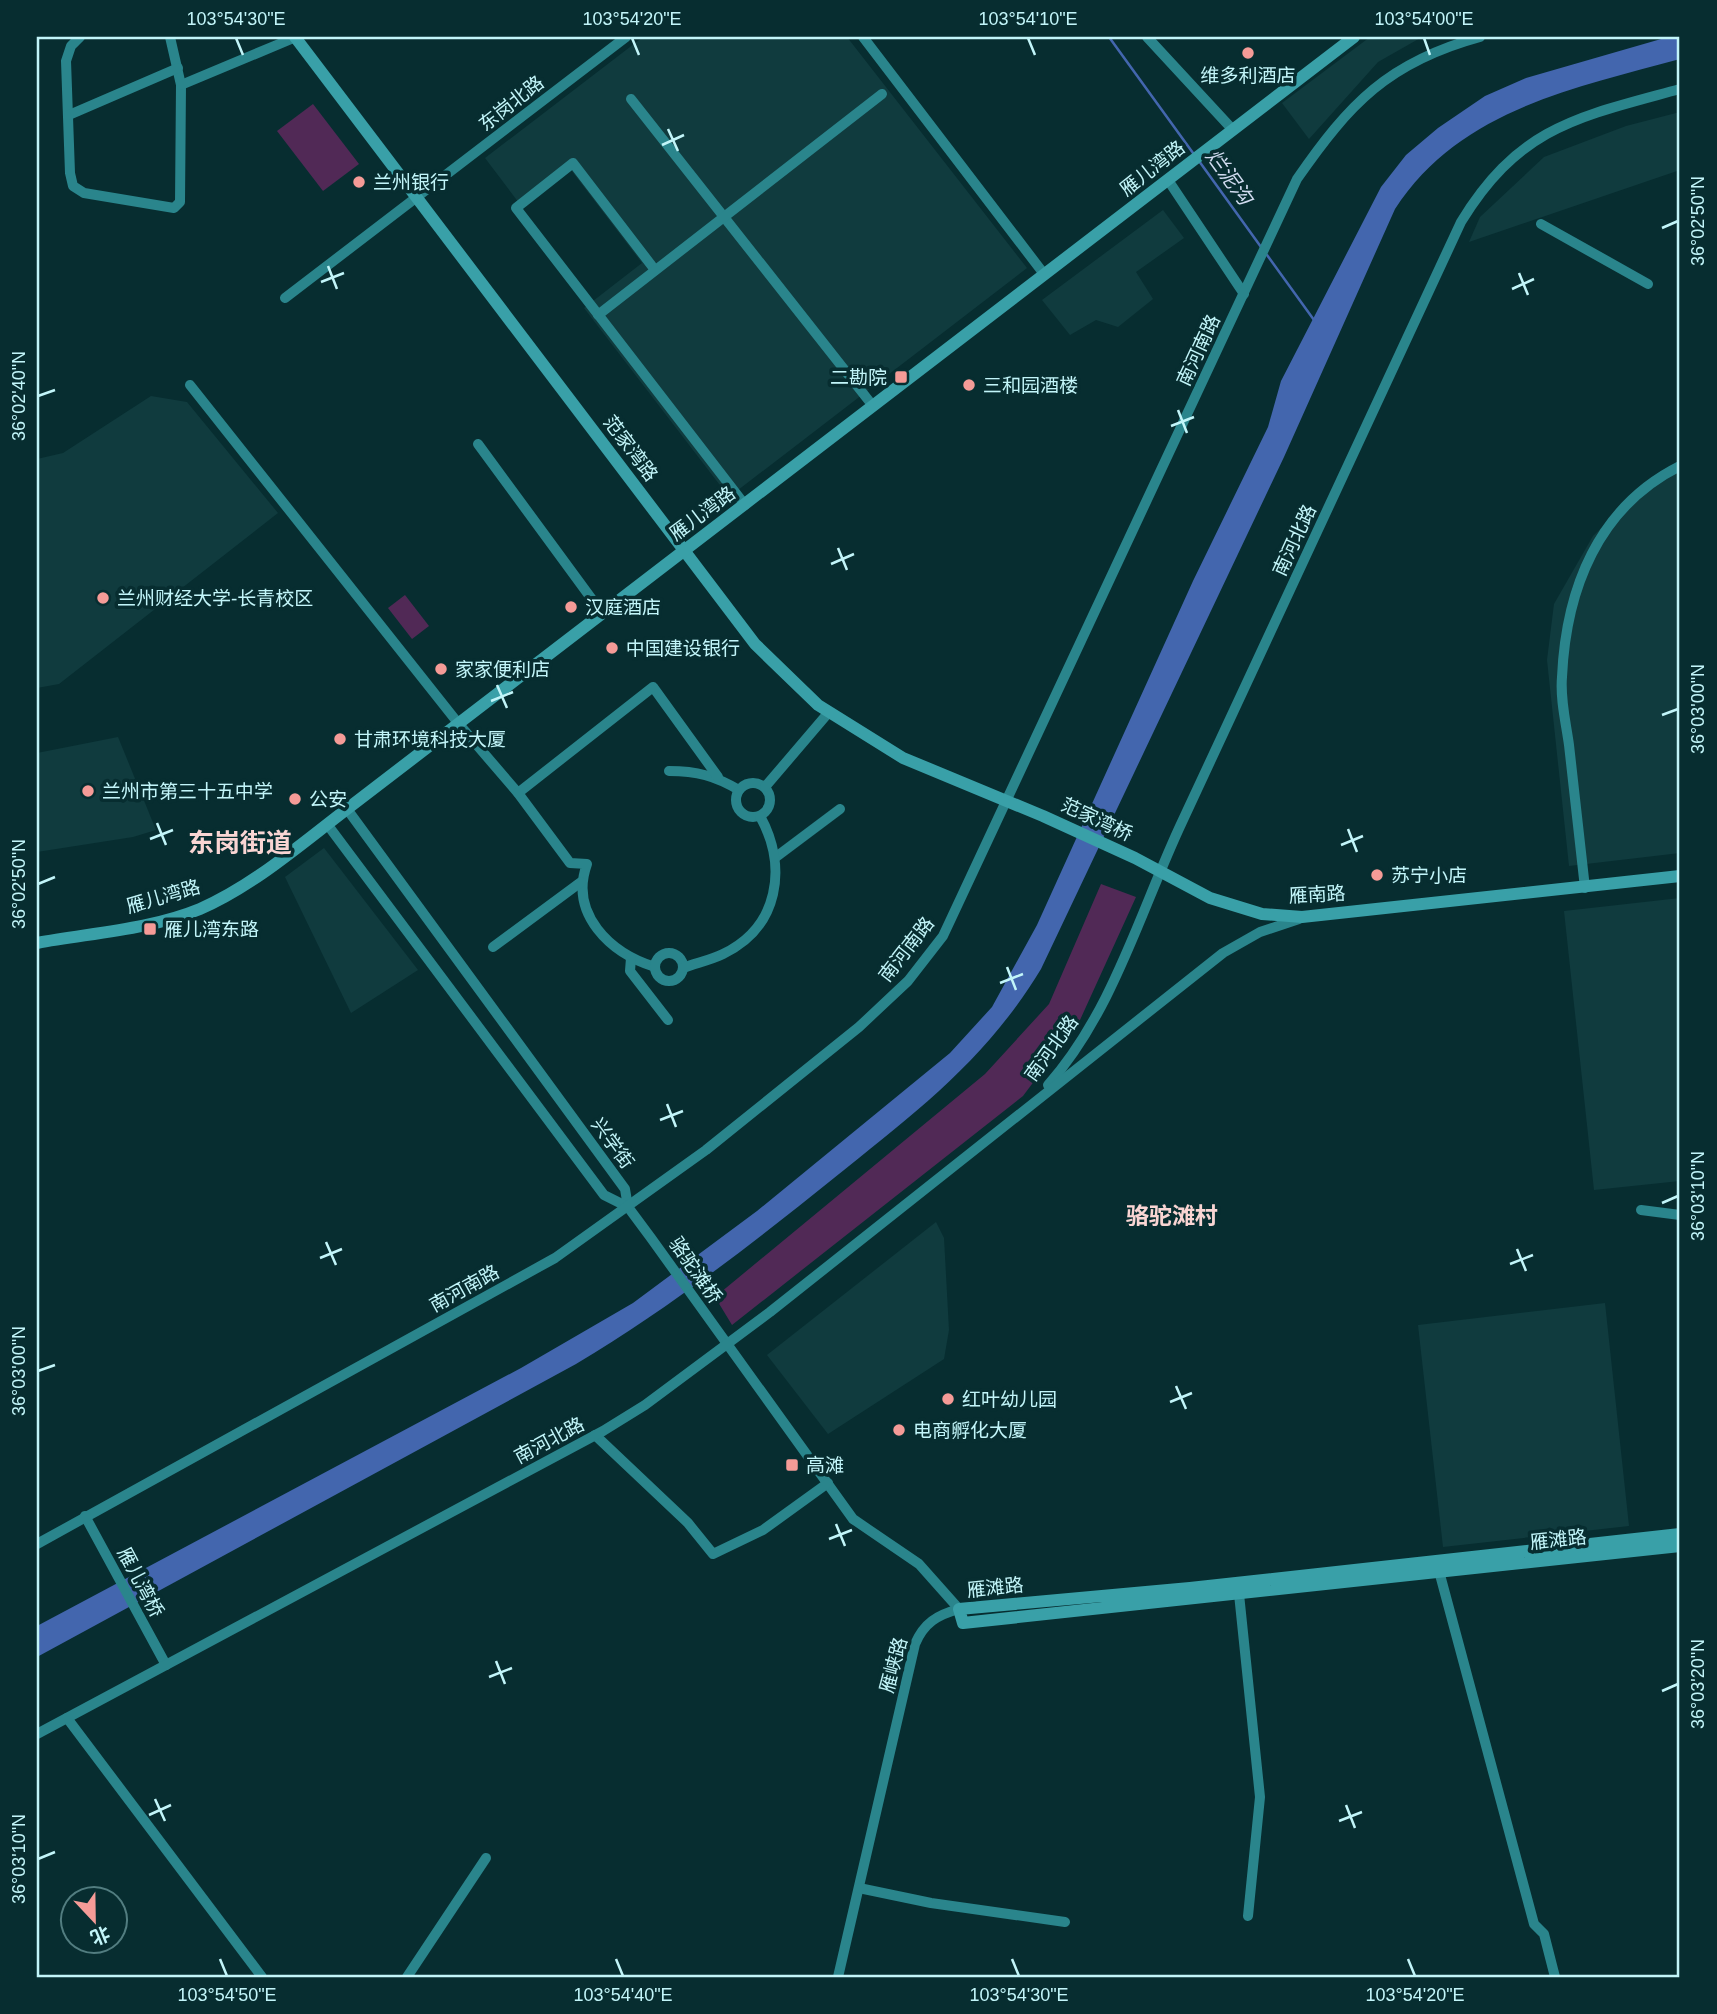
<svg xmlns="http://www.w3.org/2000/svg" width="1717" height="2014" font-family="Helvetica,'Noto Sans SC',sans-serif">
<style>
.built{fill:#103b3e}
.green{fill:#512956}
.water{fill:#4366ae}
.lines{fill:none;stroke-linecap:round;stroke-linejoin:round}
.stream{stroke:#4366ae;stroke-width:2.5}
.minor{stroke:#2a858c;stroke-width:10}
.major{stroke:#39a0a8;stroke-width:12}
.ticks{fill:none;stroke:#c2f5f9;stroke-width:2.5}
.poi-dot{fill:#f59b97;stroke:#072d30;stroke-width:2.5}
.labels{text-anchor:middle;stroke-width:7;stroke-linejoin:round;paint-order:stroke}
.poi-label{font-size:19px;fill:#c2f5f9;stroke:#072d30;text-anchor:start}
.street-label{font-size:19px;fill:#c2f5f9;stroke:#072d30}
.water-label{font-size:21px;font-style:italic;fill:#d1dcf0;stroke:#072d30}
.quarter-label{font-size:23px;font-weight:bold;fill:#f9d5d3;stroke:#072d30}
.district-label{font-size:26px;font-weight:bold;fill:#f9d5d3;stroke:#072d30}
.neatline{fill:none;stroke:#c2f5f9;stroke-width:2.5}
.ticks-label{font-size:18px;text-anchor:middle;fill:#c2f5f9}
</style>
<rect width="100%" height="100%" fill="#072d30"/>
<g class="built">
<polygon points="643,37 847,37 1027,268 729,497 584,308 642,263 571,170 522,207 485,158"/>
<polygon points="1370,37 1422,37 1378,62 1309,139 1282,103"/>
<polygon points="1680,112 1680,170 1469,242 1480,217 1544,157 1626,126"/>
<polygon points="1163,210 1184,238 1136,272 1153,299 1118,327 1096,320 1070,335 1042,300"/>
<polygon points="151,396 187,402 278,513 59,684 37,688 37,459 63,453"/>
<polygon points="1680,465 1680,853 1569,866 1547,660 1554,604 1593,536 1650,481"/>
<polygon points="118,737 156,830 133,837 37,852 37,753"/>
<polygon points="324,848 418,970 351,1013 285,877"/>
<polygon points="1680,898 1680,1181 1594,1190 1564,911"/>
<polygon points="936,1222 944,1238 949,1330 944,1359 828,1434 767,1355"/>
<polygon points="1605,1303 1629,1526 1443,1547 1418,1325"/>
</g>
<g class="green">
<polygon points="313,104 359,164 323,191 277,131"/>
<polygon points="405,595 429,626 412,639 388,608"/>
<polygon points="1101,884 1136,897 1080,1020 1023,1096 732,1325 715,1297 985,1074 1049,1004"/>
</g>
<path class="water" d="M1668 37H1680V59C1574 88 1459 110 1395 209L1284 457 1041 969C986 1060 915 1113 834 1178 751 1245 668 1309 576 1364L37 1657V1626L521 1368 633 1303 757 1211 950 1053 992 1007 1037 925 1193 581 1268 427 1281 381 1381 187 1406 155 1438 128 1485 96 1526 78Z"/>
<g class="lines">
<g class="stream">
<polyline points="1109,37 1193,153"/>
<polyline points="1199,161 1261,247"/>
<polyline points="1267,255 1314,320"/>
</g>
<g class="minor">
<polyline points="80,37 71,46 66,61 70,173 73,186 84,193 174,208 180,202 181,85 170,37"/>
<polyline points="863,37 1044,274"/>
<polyline points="1147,37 1233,130"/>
<polyline points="181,85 296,37"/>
<polyline points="631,99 873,406"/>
<polyline points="69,115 178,68"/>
<polyline points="1168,180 1244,294"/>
<polyline points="1541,224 1648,284"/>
<polyline points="655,270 573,163 516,208 745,505"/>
<polyline points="285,298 626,37"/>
<polyline points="598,315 882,94"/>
<path d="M190 385 458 723 518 793 570 863 587 864C569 914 610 953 655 967"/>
<polyline points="478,444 602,613"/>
<path d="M669 771C697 771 715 776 739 790"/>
<circle cx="753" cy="800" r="17"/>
<polyline points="765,787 829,712"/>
<polyline points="518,793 653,687 718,777"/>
<polyline points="347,809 625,1189 628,1207"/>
<path d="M327 824 604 1195 628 1207 651 1238 853 1519 919 1564 959 1609C937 1615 924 1623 915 1644L838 1977"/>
<polyline points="776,857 840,809"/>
<path d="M1585 888C1580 840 1574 793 1569 745 1566 723 1560 699 1562 677 1566 589 1598 507 1680 466"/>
<polyline points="493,947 581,882"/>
<circle cx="669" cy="967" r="14"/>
<polyline points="631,958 630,971 668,1020"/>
<path d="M683 968C696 963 711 960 723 954 779 927 788 867 760 816"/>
<path d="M1048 1085C1113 1012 1141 909 1182 822 1275 622 1368 423 1461 222 1520 126 1578 117 1680 89"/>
<polyline points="1641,1210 1680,1215"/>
<polyline points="595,1435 688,1523 713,1554 763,1530 828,1483"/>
<polyline points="85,1516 166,1665"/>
<path d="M37 1544 555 1258 706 1150 859 1027 908 981 943 936 1297 179C1349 104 1388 62 1480 37"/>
<polyline points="1439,1571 1534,1924 1544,1934 1555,1977"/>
<polyline points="1239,1594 1260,1797 1248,1916"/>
<polyline points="67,1718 262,1977"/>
<polyline points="37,1734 603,1431 645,1405 770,1312 1223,953 1260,932 1299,919"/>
<polyline points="859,1888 931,1903 1065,1922"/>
<polyline points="407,1977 486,1858"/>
</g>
<g class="major">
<polyline points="295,37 755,644 818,705 903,758 1043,816 1135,858 1210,898 1262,914 1302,917 1680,876"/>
<path d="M37 943C90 933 149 930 200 909 253 886 301 844 347 809L1354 37"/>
<polyline points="1680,1534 1190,1588 959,1609 963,1623 1680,1546"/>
</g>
</g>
<path class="ticks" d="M236 38 243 55M632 38 639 55M1028 38 1035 55M1424 38 1430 55M668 129 678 151M662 145 684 135M1662 228 1678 221M328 266 337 289M1519 273 1528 295M321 282 344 273M1512 289 1534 279M38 396 55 390M1178 410 1187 433M1171 426 1194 417M838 548 847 570M831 564 854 554M497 685 507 708M491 701 513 692M1662 715 1678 709M157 823 166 845M1348 829 1357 852M150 839 173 830M1341 845 1363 836M38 884 55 877M1007 967 1016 990M1000 983 1023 974M667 1104 676 1127M660 1120 683 1111M1662 1203 1678 1196M326 1242 336 1265M1517 1249 1526 1271M320 1258 342 1249M1510 1264 1533 1255M38 1371 55 1365M1176 1386 1186 1409M1170 1402 1192 1393M836 1524 845 1546M829 1539 852 1530M496 1661 505 1684M489 1677 512 1668M1662 1691 1678 1684M155 1799 165 1821M1346 1805 1355 1828M149 1815 171 1805M1339 1821 1362 1812M38 1859 55 1852M220 1959 227 1976M616 1959 623 1976M1012 1959 1019 1976M1408 1959 1415 1976"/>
<g class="poi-dot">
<circle cx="1248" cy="53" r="7"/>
<circle cx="359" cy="182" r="7"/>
<rect x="894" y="370" width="14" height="14" rx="3.5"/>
<circle cx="969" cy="385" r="7"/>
<circle cx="103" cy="598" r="7"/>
<circle cx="571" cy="607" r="7"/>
<circle cx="612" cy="648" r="7"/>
<circle cx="441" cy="669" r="7"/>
<circle cx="340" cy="739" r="7"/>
<circle cx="88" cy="791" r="7"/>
<circle cx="295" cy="799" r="7"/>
<circle cx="1377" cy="875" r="7"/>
<rect x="143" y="922" width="14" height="14" rx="3.5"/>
<circle cx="948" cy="1399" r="7"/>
<circle cx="899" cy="1430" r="7"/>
<rect x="785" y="1458" width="14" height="14" rx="3.5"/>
</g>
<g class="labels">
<g class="poi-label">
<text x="1248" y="82" text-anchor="middle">维多利酒店</text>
<text x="373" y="189">兰州银行</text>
<text x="887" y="384" text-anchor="end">二勘院</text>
<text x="983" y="392">三和园酒楼</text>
<text x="117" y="605">兰州财经大学-长青校区</text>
<text x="585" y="614">汉庭酒店</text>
<text x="626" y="655">中国建设银行</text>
<text x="455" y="676">家家便利店</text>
<text x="354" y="746">甘肃环境科技大厦</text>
<text x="102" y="798">兰州市第三十五中学</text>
<text x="309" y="806">公安</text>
<text x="1391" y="882">苏宁小店</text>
<text x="164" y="936">雁儿湾东路</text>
<text x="962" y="1406">红叶幼儿园</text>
<text x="913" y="1437">电商孵化大厦</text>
<text x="806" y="1472">高滩</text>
</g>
<g class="street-label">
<text transform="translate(511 103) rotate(-38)" y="7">东岗北路</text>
<text transform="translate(1152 168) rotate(-38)" y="7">雁儿湾路</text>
<text transform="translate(1198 350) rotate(-65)" y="7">南河南路</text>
<text transform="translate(631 448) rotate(53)" y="7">范家湾路</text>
<text transform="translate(702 513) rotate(-37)" y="7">雁儿湾路</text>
<text transform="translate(1294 540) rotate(-65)" y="7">南河北路</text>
<text transform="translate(1097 819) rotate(25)" y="7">范家湾桥</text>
<text transform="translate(1317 894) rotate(-3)" y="7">雁南路</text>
<text transform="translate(163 896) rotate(-16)" y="7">雁儿湾路</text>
<text transform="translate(906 949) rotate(-52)" y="7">南河南路</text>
<text transform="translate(1051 1048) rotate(-54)" y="7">南河北路</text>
<text transform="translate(613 1143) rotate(54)" y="7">兴学街</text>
<text transform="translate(696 1270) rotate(55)" y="7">骆驼滩桥</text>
<text transform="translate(464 1288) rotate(-29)" y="7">南河南路</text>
<text transform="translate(549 1440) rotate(-28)" y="7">南河北路</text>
<text transform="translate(1558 1539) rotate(-6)" y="7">雁滩路</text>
<text transform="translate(141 1582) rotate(62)" y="7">雁儿湾桥</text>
<text transform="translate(995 1587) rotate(-6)" y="7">雁滩路</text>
<text transform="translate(893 1665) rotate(-75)" y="7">雁峡路</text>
</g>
<g class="water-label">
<text transform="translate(1229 177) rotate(54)" y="7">烂泥沟</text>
</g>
<g class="quarter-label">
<text x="1172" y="1224">骆驼滩村</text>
</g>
<g class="district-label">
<text x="240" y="852">东岗街道</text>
</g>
</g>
<rect width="1717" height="2014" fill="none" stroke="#072d30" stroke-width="77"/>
<g transform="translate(94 1920) rotate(158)"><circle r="33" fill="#072d30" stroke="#527d80" stroke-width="2"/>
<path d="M0-5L12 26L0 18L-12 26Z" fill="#f59b97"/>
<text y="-10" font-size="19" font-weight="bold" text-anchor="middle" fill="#c2f5f9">北</text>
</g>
<rect x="38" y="38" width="1640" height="1938" class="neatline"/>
<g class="ticks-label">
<text x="236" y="25">103°54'30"E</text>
<text x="632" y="25">103°54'20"E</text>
<text x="1028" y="25">103°54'10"E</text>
<text x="1424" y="25">103°54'00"E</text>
<text transform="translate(1698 221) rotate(-90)" y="6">36°02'50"N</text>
<text transform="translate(19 396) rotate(-90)" y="6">36°02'40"N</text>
<text transform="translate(1698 709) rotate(-90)" y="6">36°03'00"N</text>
<text transform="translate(19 884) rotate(-90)" y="6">36°02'50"N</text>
<text transform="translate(1698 1196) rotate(-90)" y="6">36°03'10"N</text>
<text transform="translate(19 1371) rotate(-90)" y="6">36°03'00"N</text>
<text transform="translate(1698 1684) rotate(-90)" y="6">36°03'20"N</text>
<text transform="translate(19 1859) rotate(-90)" y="6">36°03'10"N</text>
<text x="227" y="2001">103°54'50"E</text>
<text x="623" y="2001">103°54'40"E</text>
<text x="1019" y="2001">103°54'30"E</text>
<text x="1415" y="2001">103°54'20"E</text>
</g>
</svg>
